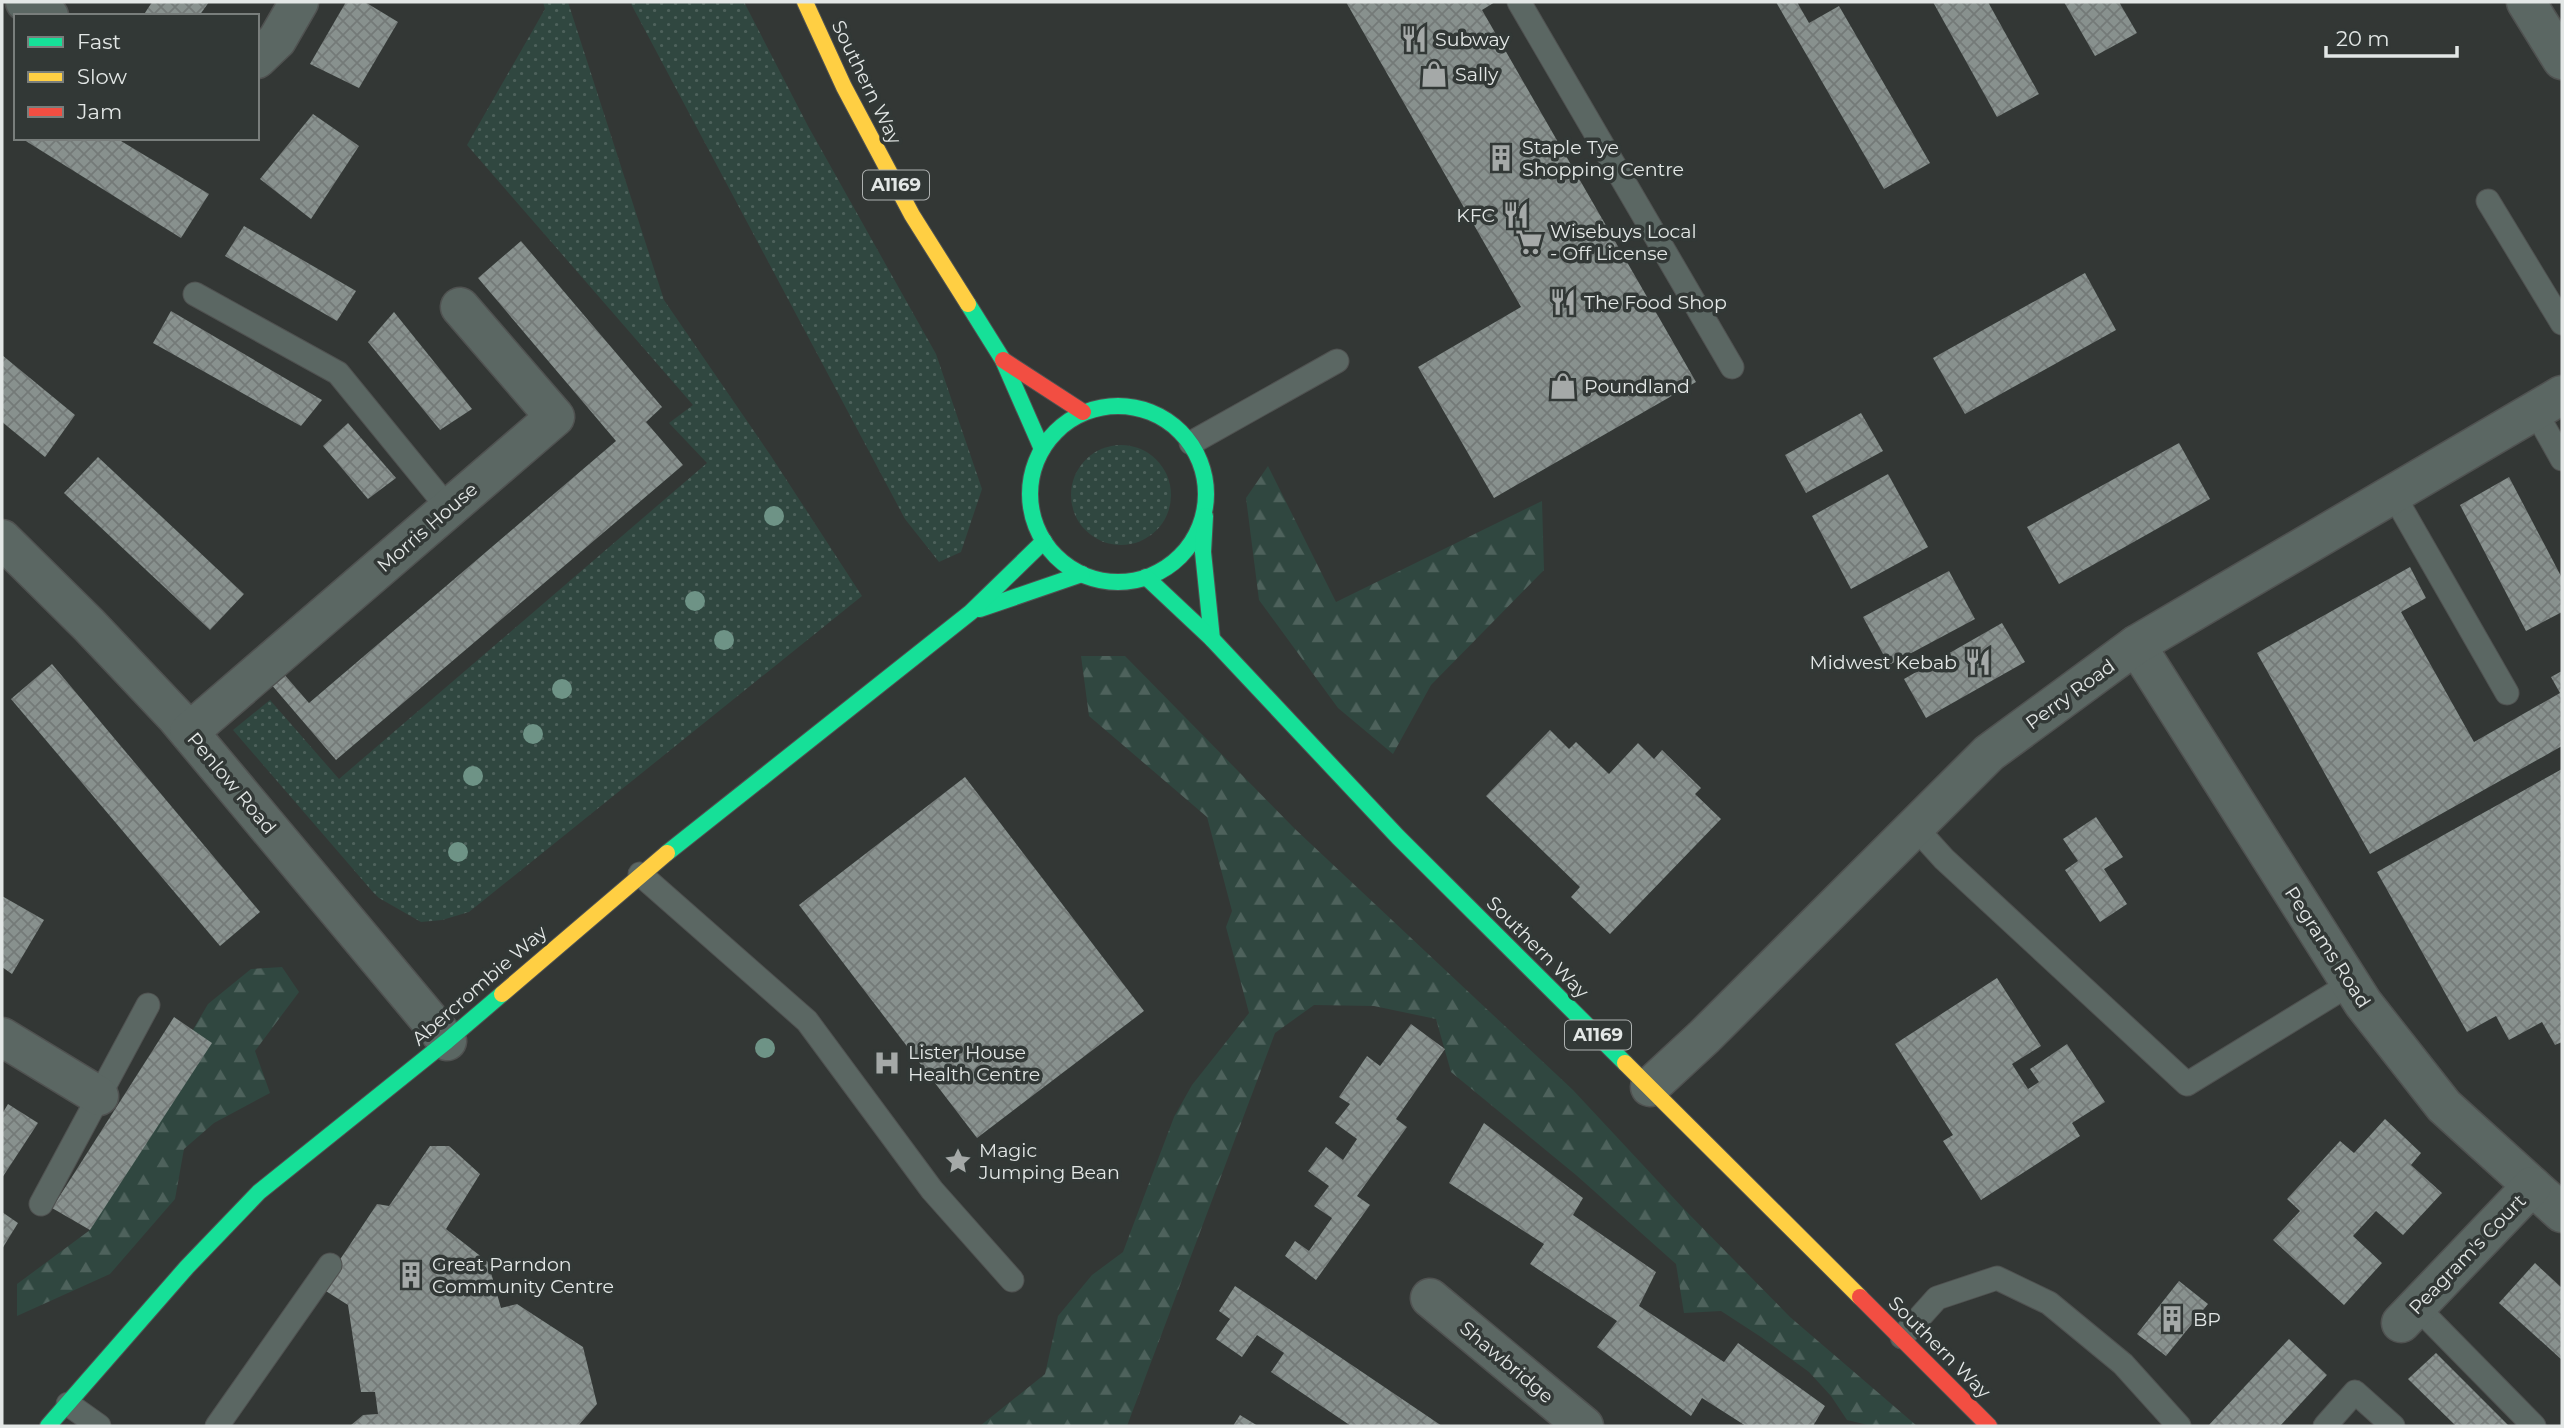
<svg xmlns="http://www.w3.org/2000/svg" width="2564" height="1428" font-family="Montserrat,sans-serif">
<style>
.grass{fill:url(#grass-dots)}
.forest{fill:url(#forest-firs)}
.building{fill:url(#building-cross-hatch)}
.lines{fill:none;stroke-linecap:round;stroke-linejoin:round}
.lane-casing{stroke:#505251;stroke-width:25}
.street-casing{stroke:#505251;stroke-width:41}
.fast-casing{stroke:#505251;stroke-width:18}
.slow-casing{stroke:#505251;stroke-width:18}
.jam-casing{stroke:#505251;stroke-width:18}
.lane{stroke:#5b6763;stroke-width:23}
.street{stroke:#5b6763;stroke-width:38}
.fast{stroke:#16e098;stroke-width:16}
.slow{stroke:#ffcf43;stroke-width:16}
.jam{stroke:#f24e42;stroke-width:16}
.tree{fill:#6e9386}
.labels{text-anchor:middle;stroke-width:7;stroke-linejoin:round;paint-order:stroke}
.shield{fill:#323836;stroke:#aeb2b1;stroke-width:2}
.shield-label{font-size:18px;font-weight:bold;fill:#e3e7e6}
.poi-label{font-size:19px;fill:#e3e7e6;stroke:#323836;text-anchor:start}
.street-label{font-size:19px;fill:#e3e7e6;stroke:#323836}
</style>
<defs>
<pattern id="grass-dots" width="8" height="8" patternUnits="userSpaceOnUse" patternTransform="scale(1.75)"><rect width="8" height="8" fill="#304740"/><path d="M2 2h.1M6 6h.1" fill="none" stroke="#4e625c" stroke-width="1.8" stroke-linecap="round"/></pattern>
<pattern id="forest-firs" width="22" height="20" patternUnits="userSpaceOnUse" patternTransform="scale(1.75)"><rect width="22" height="20" fill="#304740"/><path d="M5 1l3.5 6h-7zM16 11l3.5 6h-7z" fill="#4e625c"/></pattern>
<pattern id="building-cross-hatch" width="8" height="8" patternUnits="userSpaceOnUse" patternTransform="scale(1.75)"><rect width="8" height="8" fill="#88918e"/><path d="M0 0l8 8M0 8l8-8" fill="none" stroke="#747a78"/></pattern>
</defs>
<rect width="100%" height="100%" fill="#333735"/>
<g class="grass">
<polygon points="543,2 568,2 664,300 771,456 862,596 469,912 442,920 421,922 379,898 372,891 233,730 270,700 339,779 707,463 669,423 693,405 467,145 545,9"/>
<polygon points="630,2 744,2 808,126 936,354 982,489 961,552 939,562 905,519"/>
<circle cx="1121" cy="495" r="50"/>
</g>
<g class="forest">
<polygon points="1268,466 1336,602 1542,501 1544,570 1431,685 1393,754 1338,708 1259,600 1246,498"/>
<polygon points="1081,656 1125,656 1295,829 1573,1090 1683,1208 1790,1317 1917,1426 1872,1426 1847,1420 1831,1396 1809,1372 1761,1337 1721,1311 1684,1313 1676,1264 1576,1175 1451,1072 1436,1019 1374,1006 1314,1005 1275,1033 1127,1426 980,1426 1045,1374 1058,1316 1092,1275 1123,1252 1174,1117 1192,1085 1249,1013 1226,927 1232,911 1207,817 1089,716"/>
<polygon points="282,967 299,992 255,1051 270,1093 214,1123 184,1149 175,1199 110,1274 17,1316 17,1284 90,1230 180,1052 208,1004 251,969"/>
</g>
<g class="building">
<polygon points="152,2 209,2 199,16 143,16"/>
<polygon points="346,2 365,2 398,22 359,88 310,64"/>
<polygon points="1346,2 1495,2 1482,10 1696,382 1494,498 1418,367 1521,307"/>
<polygon points="1776,2 1797,2 1809,23 1839,6 1930,163 1884,189"/>
<polygon points="1933,2 1988,2 2039,94 1997,117"/>
<polygon points="2064,2 2119,2 2137,33 2095,56"/>
<polygon points="313,114 359,146 311,219 260,179"/>
<polygon points="21,138 116,138 209,194 181,238"/>
<polygon points="244,226 356,291 337,321 225,256"/>
<polygon points="521,241 662,407 646,422 683,465 336,760 270,683 283,673 309,703 616,441 478,278"/>
<polygon points="2085,273 2116,330 1965,414 1933,358"/>
<polygon points="171,311 322,400 301,426 153,343"/>
<polygon points="394,312 472,409 440,430 368,342"/>
<polygon points="2,355 75,415 45,457 2,422"/>
<polygon points="1861,413 1883,451 1806,493 1785,455"/>
<polygon points="348,423 396,478 368,499 323,446"/>
<polygon points="2179,443 2210,499 2059,584 2027,527"/>
<polygon points="98,457 244,594 210,630 64,493"/>
<polygon points="1888,474 1928,547 1851,589 1812,516"/>
<polygon points="2509,477 2562,578 2562,612 2526,631 2460,505"/>
<polygon points="2410,567 2426,598 2401,612 2474,742 2560,693 2551,677 2562,671 2562,746 2370,854 2257,653"/>
<polygon points="1949,571 1975,619 1889,665 1863,617"/>
<polygon points="2002,623 2025,662 1926,718 1904,679"/>
<polygon points="52,664 260,912 220,946 11,699"/>
<polygon points="1550,730 1569,749 1576,742 1609,774 1638,743 1654,759 1662,750 1701,788 1695,794 1721,819 1610,934 1571,897 1580,887 1486,796"/>
<polygon points="2562,769 2562,1042 2555,1045 2542,1022 2509,1040 2496,1016 2467,1032 2377,872"/>
<polygon points="965,777 1144,1011 977,1138 799,905"/>
<polygon points="2096,817 2123,857 2104,869 2127,904 2100,922 2065,870 2078,861 2063,839"/>
<polygon points="2,896 44,920 12,974 2,967"/>
<polygon points="1997,978 2041,1046 2012,1064 2028,1089 2039,1082 2030,1069 2067,1044 2105,1102 2072,1123 2080,1136 1981,1200 1943,1141 1953,1135 1895,1044"/>
<polygon points="174,1017 212,1043 90,1230 52,1208"/>
<polygon points="1411,1024 1445,1049 1396,1119 1407,1127 1357,1196 1370,1205 1316,1280 1285,1256 1295,1241 1309,1251 1332,1218 1314,1206 1329,1186 1308,1171 1326,1147 1343,1160 1357,1139 1335,1123 1350,1104 1339,1097 1367,1056 1380,1066"/>
<polygon points="8,1104 38,1123 2,1178 2,1114"/>
<polygon points="2385,1119 2421,1153 2411,1165 2442,1193 2403,1235 2376,1211 2353,1236 2382,1263 2344,1305 2273,1240 2300,1211 2287,1199 2340,1141 2354,1153"/>
<polygon points="1484,1123 1583,1198 1573,1215 1656,1272 1639,1306 1724,1362 1738,1343 1825,1406 1813,1426 1746,1426 1702,1398 1691,1416 1597,1347 1617,1321 1530,1264 1544,1244 1449,1183"/>
<polygon points="430,1146 449,1146 480,1174 446,1229 488,1262 501,1308 517,1304 583,1347 597,1404 578,1426 350,1426 363,1415 378,1414 375,1392 361,1392 348,1305 321,1288 377,1204 389,1206"/>
<polygon points="2,1212 18,1223 2,1249"/>
<polygon points="2535,1263 2562,1288 2562,1360 2499,1303"/>
<polygon points="2179,1281 2208,1304 2166,1356 2137,1334"/>
<polygon points="1235,1286 1442,1426 1351,1426 1271,1372 1284,1353 1257,1335 1242,1357 1216,1339 1230,1319 1219,1311"/>
<polygon points="2289,1339 2327,1375 2280,1426 2208,1426"/>
<polygon points="2436,1353 2509,1426 2456,1426 2408,1379"/>
<polygon points="1240,1415 1258,1426 1233,1426"/>
</g>
<g class="lines">
<defs>
<g id="lane">
<polyline points="1519,2 1732,367"/>
<polyline points="2488,201 2562,323"/>
<polyline points="195,294 338,373 449,509"/>
<polyline points="2535,411 2562,459"/>
<polyline points="1191,443 1337,361"/>
<polyline points="2393,494 2507,693"/>
<polyline points="1915,827 1944,859 2187,1084 2350,984"/>
<polyline points="640,874 807,1021 932,1190 1012,1280"/>
<polyline points="41,1204 148,1005"/>
<polyline points="2417,1307 2534,1426"/>
<polyline points="1902,1337 1937,1298 1997,1278 2049,1303 2123,1364 2179,1426"/>
<polyline points="68,1404 99,1426"/>
<polyline points="217,1426 330,1265"/>
<polyline points="2325,1426 2355,1392 2393,1426"/>
</g>
<g id="street">
<polyline points="25,2 49,16"/>
<polyline points="2526,2 2562,60"/>
<polyline points="257,59 277,40 299,2"/>
<polyline points="2,539 89,625 177,718 447,1041"/>
<polyline points="2136,645 2363,1003 2444,1106 2562,1213"/>
<polyline points="189,732 555,417 460,307"/>
<polyline points="2,1037 99,1096"/>
<polyline points="1650,1087 1704,1037 1989,753 2136,645 2562,395"/>
<polyline points="1430,1298 1584,1426"/>
<polyline points="2401,1323 2532,1186"/>
</g>
<g id="fast">
<polyline points="968,304 1003,360 1042,449"/>
<circle cx="1118" cy="494" r="88"/>
<polyline points="1205,516 1203,552 1212,639"/>
<polyline points="1146,577 1212,639 1398,837 1625,1063"/>
<polyline points="980,609 1082,574"/>
<polyline points="667,853 971,612 1044,541"/>
<polyline points="48,1426 187,1267 259,1192 447,1041 502,994"/>
</g>
<g id="slow">
<polyline points="805,2 844,87 912,215 968,304"/>
<polyline points="502,994 667,853"/>
<polyline points="1625,1063 1860,1297"/>
</g>
<g id="jam">
<polyline points="1003,360 1083,412"/>
<polyline points="1860,1297 1989,1426"/>
</g>
</defs>
<use href="#lane" class="lane-casing"/>
<use href="#street" class="street-casing"/>
<use href="#fast" class="fast-casing"/>
<use href="#slow" class="slow-casing"/>
<use href="#jam" class="jam-casing"/>
<use href="#lane" class="lane"/>
<use href="#street" class="street"/>
<use href="#fast" class="fast"/>
<use href="#slow" class="slow"/>
<use href="#jam" class="jam"/>
</g>
<g class="tree">
<circle cx="774" cy="516" r="10"/>
<circle cx="695" cy="601" r="10"/>
<circle cx="724" cy="640" r="10"/>
<circle cx="562" cy="689" r="10"/>
<circle cx="533" cy="734" r="10"/>
<circle cx="473" cy="776" r="10"/>
<circle cx="458" cy="852" r="10"/>
<circle cx="765" cy="1048" r="10"/>
</g>
<defs>
<symbol id="restaurant-bare" viewBox="-9 -9 18 18"><path d="M-5-6h1v4h1v-4h1v4h1v-4h1v5L-1.5 .5V6h-2V.5L-5-1ZM5-6V6H3V1.5H1.5Q1.5-4 5-6Z" fill="#a5a9a8" stroke="#323836" stroke-width="2.5" paint-order="stroke"/></symbol>
<symbol id="shop-bare" viewBox="-9 -9 18 18"><path d="M-5-2.5h2.3a2.7 3.5 0 0 1 5.4 0H5L5.5 6h-11ZM-1.5-2.5h3a1.5 2.3 0 0 0-3 0Z" fill="#a5a9a8" stroke="#323836" stroke-width="2.5" paint-order="stroke"/></symbol>
<symbol id="building-bare" viewBox="-9 -9 18 18"><path d="M-4-6H4V6H1V3H-1V6H-4ZM-2.5-4.3h1.7v1.8h-1.7ZM.8-4.3h1.7v1.8H.8ZM-2.5-1h1.7V.8h-1.7ZM.8-1h1.7V.8H.8Z" fill="#a5a9a8" stroke="#323836" stroke-width="2.5" paint-order="stroke"/></symbol>
<symbol id="supermarket-bare" viewBox="-9 -9 18 18"><path d="M-6-5.5h2.5l.6 2H6L4.5 2H-2.5L-4.4-4H-6ZM-1.5 3.2a1.3 1.3 0 1 0 .1 0ZM3 3.2a1.3 1.3 0 1 0 .1 0Z" fill="#a5a9a8" stroke="#323836" stroke-width="2.5" paint-order="stroke"/></symbol>
<symbol id="hospital-bare" viewBox="-9 -9 18 18"><path d="M-5-5h3v3.5h4V-5h3V5h-3V1.5h-4V5h-3Z" fill="#a5a9a8" stroke="#323836" stroke-width="2.5" paint-order="stroke"/></symbol>
<symbol id="sight-bare" viewBox="-9 -9 18 18"><path d="M0-6L1.8-2.2L6-1.7L2.9 1.2L3.7 5.4L0 3.3L-3.7 5.4L-2.9 1.2L-6-1.7L-1.8-2.2Z" fill="#a5a9a8" stroke="#323836" stroke-width="2.5" paint-order="stroke"/></symbol>
</defs>
<g fill-rule="evenodd">
<use href="#restaurant-bare" x="1395" y="20" width="38" height="38"/>
<use href="#shop-bare" x="1415" y="55" width="38" height="38"/>
<use href="#building-bare" x="1482" y="139" width="38" height="38"/>
<use href="#restaurant-bare" x="1497" y="196" width="38" height="38"/>
<use href="#supermarket-bare" x="1510" y="223" width="38" height="38"/>
<use href="#restaurant-bare" x="1544" y="283" width="38" height="38"/>
<use href="#shop-bare" x="1544" y="367" width="38" height="38"/>
<use href="#restaurant-bare" x="1959" y="643" width="38" height="38"/>
<use href="#hospital-bare" x="868" y="1044" width="38" height="38"/>
<use href="#sight-bare" x="939" y="1142" width="38" height="38"/>
<use href="#building-bare" x="392" y="1256" width="38" height="38"/>
<use href="#building-bare" x="2153" y="1300" width="38" height="38"/>
</g>
<g class="labels">
<g class="shield">
<rect x="863" y="170.5" width="66" height="29" rx="5"/>
<rect x="1565" y="1020.5" width="66" height="29" rx="5"/>
</g>
<g class="shield-label">
<text x="896" y="191">A1169</text>
<text x="1598" y="1041">A1169</text>
</g>
<g class="poi-label">
<text x="1435" y="46">Subway</text>
<text x="1455" y="81">Sally</text>
<text x="1522" y="154">Staple Tye<tspan x="1522" dy="22">Shopping Centre</tspan></text>
<text x="1495" y="222" text-anchor="end">KFC</text>
<text x="1550" y="238">Wisebuys Local<tspan x="1550" dy="22">- Off License</tspan></text>
<text x="1584" y="309">The Food Shop</text>
<text x="1584" y="393">Poundland</text>
<text x="1957" y="669" text-anchor="end">Midwest Kebab</text>
<text x="908" y="1059">Lister House<tspan x="908" dy="22">Health Centre</tspan></text>
<text x="979" y="1157">Magic<tspan x="979" dy="22">Jumping Bean</tspan></text>
<text x="432" y="1271">Great Parndon<tspan x="432" dy="22">Community Centre</tspan></text>
<text x="2193" y="1326">BP</text>
</g>
<g class="street-label">
<text transform="translate(867 82) rotate(64)" y="7">Southern Way</text>
<text transform="translate(427 527) rotate(-41)" y="7">Morris House</text>
<text transform="translate(2070 694) rotate(-36)" y="7">Perry Road</text>
<text transform="translate(232 783) rotate(50)" y="7">Penlow Road</text>
<text transform="translate(1538 947) rotate(45)" y="7">Southern Way</text>
<text transform="translate(2328 947) rotate(57)" y="7">Pegrams Road</text>
<text transform="translate(479 985) rotate(-41)" y="7">Abercrombie Way</text>
<text transform="translate(2467 1254) rotate(-46)" y="7">Peagram's Court</text>
<text transform="translate(1940 1347) rotate(45)" y="7">Southern Way</text>
<text transform="translate(1507 1362) rotate(40)" y="7">Shawbridge</text>
</g>
</g>
<rect width="2564" height="1428" fill="none" stroke="#e3e7e6" stroke-width="7"/>
<rect x="14" y="14" width="245" height="126" fill="#323836" stroke="#797e7c" stroke-width="2"/>
<rect x="28" y="37" width="35" height="10" fill="#16e098" stroke="#797e7c" stroke-width="2"/>
<text x="77" y="49" font-size="21" fill="#e3e7e6">Fast</text>
<rect x="28" y="72" width="35" height="10" fill="#ffcf43" stroke="#797e7c" stroke-width="2"/>
<text x="77" y="84" font-size="21" fill="#e3e7e6">Slow</text>
<rect x="28" y="107" width="35" height="10" fill="#f24e42" stroke="#797e7c" stroke-width="2"/>
<text x="77" y="119" font-size="21" fill="#e3e7e6">Jam</text>
<path d="M2326 46v10h131v-10" fill="none" stroke="#e3e7e6" stroke-width="3.5"/>
<text x="2336" y="46" font-size="21" fill="#e3e7e6" stroke="#323836" stroke-width="5" paint-order="stroke">20 m</text>
</svg>
